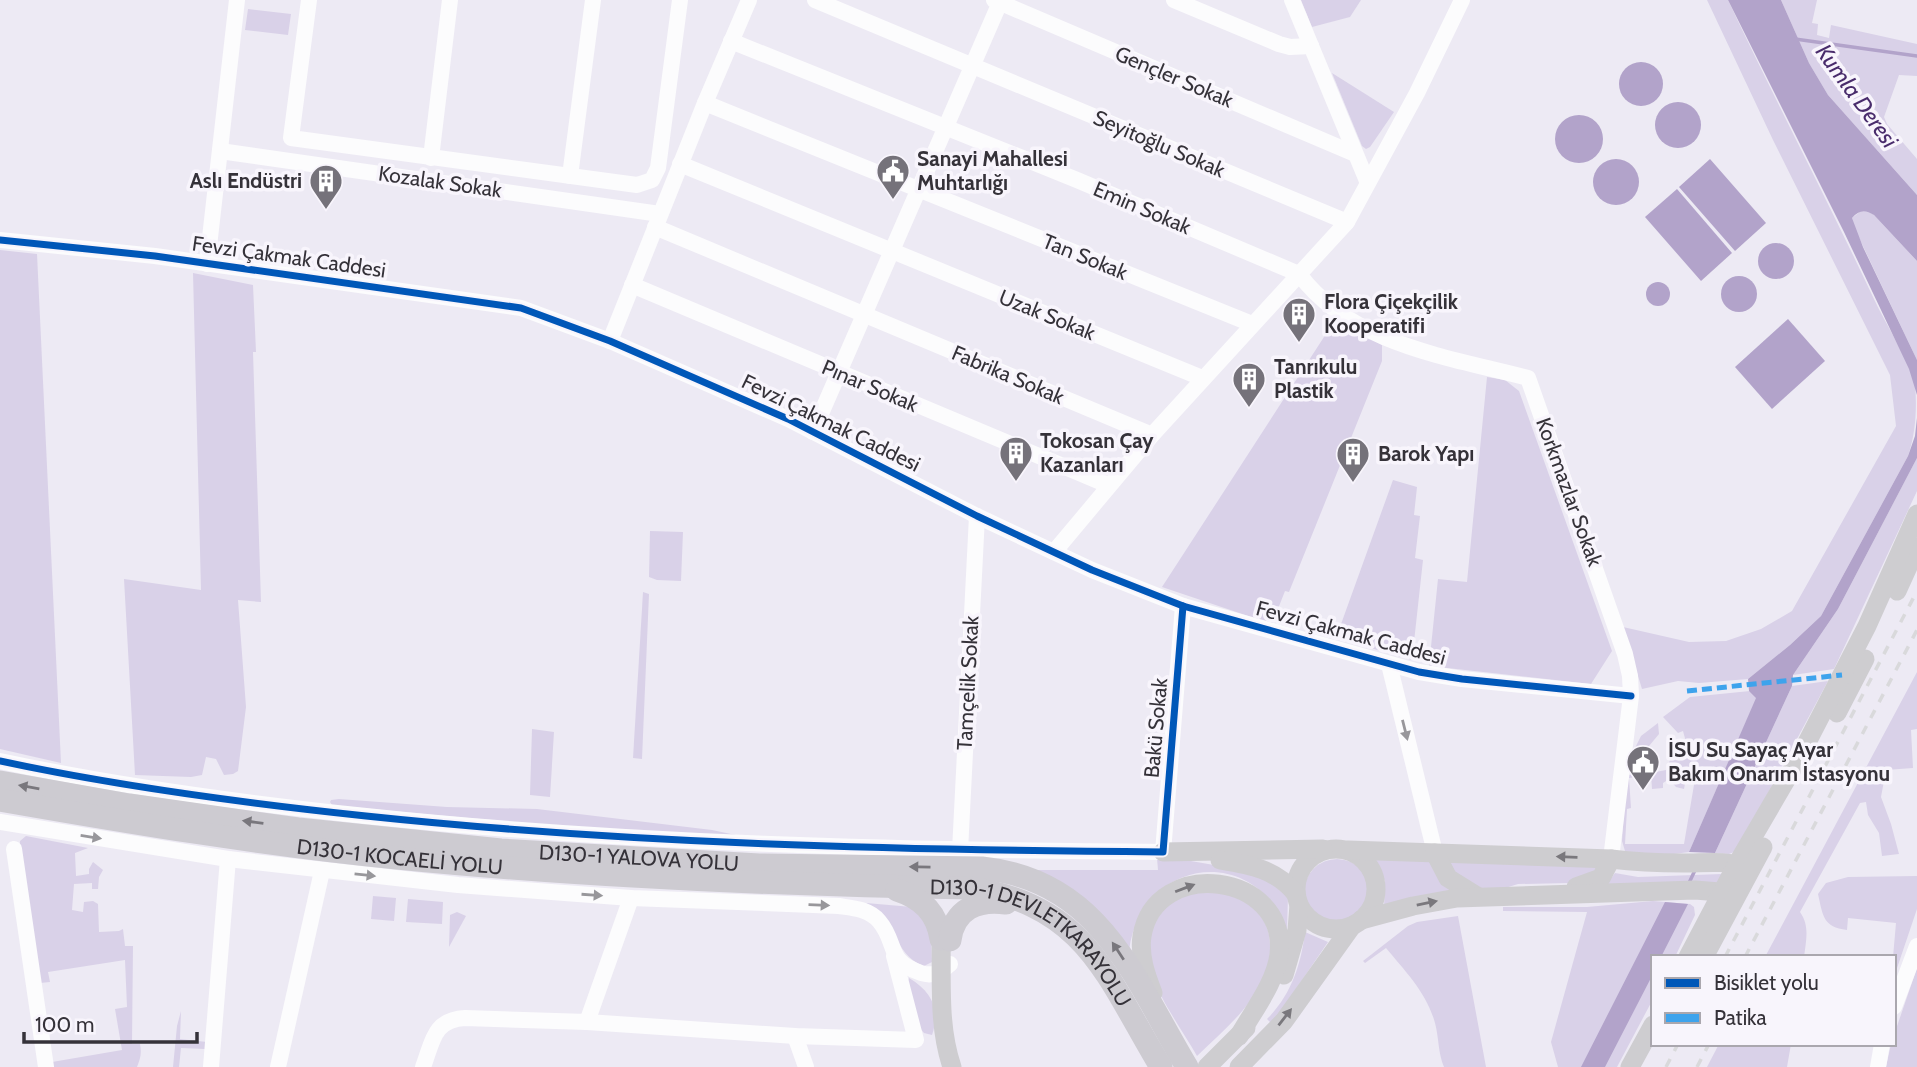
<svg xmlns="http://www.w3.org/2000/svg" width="1917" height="1067" font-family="Cabin,sans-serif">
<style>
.green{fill:#d9d1e8;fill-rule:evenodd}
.water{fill:#b2a3ca}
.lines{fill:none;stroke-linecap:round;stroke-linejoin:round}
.stream{stroke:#b2a3ca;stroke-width:3.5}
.minor{stroke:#fcfcfd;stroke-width:16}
.major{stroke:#cecdd0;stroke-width:19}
.highway{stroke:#cdcbd1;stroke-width:23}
.rail{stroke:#d9d9db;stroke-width:3.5;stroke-dasharray:9 9;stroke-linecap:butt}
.quiet{stroke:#3ea3ec;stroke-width:5;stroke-dasharray:10 5;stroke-linecap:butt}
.cycleway-casing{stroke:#f8f5fc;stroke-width:11}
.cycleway{stroke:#0057b8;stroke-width:7}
.oneway{fill:#98979b}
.oneway2{fill:#79777d}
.oneway3{fill:#7a787d}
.labels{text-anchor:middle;stroke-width:7;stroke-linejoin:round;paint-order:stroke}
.street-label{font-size:21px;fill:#353239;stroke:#f8f5fc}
.poi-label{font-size:21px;font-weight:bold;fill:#353239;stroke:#f8f5fc;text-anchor:start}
.water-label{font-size:23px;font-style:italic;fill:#492c6c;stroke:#f8f5fc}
</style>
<rect width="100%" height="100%" fill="#edeaf4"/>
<g class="green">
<polygon points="1301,0 1361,0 1350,17 1312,27"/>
<path d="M1707 0H1728C1775 100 1826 197 1873 297 1886 325 1905 353 1915 383 1917 407 1916 433 1908 456L1821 616 1790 645 1748 679 1699 683 1678 681 1642 689 1623 627 1689 642 1726 641 1761 629 1792 611 1896 426 1890 375 1773 140Z"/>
<polygon points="1781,0 1817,0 1812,23 1818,24 1817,35 1829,38 1831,25 1917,44 1917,76 1899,75 1884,117 1887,124 1917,159 1917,195 1828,95 1809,63"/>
<polygon points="248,9 291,14 288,35 245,30"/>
<polygon points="1332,73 1394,112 1370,147 1366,149 1362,146"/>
<polygon points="1867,210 1874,215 1917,261 1917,360 1853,225 1852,218 1861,211"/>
<polygon points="0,250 37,254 61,763 0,749"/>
<polygon points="193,273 253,285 256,352 253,352 261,602 238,600 246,707 238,771 233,774 224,775 216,759 206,757 202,775 191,777 135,775 124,579 201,590"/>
<polygon points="1335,320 1382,345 1382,361 1289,592 1285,591 1272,624 1162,587"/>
<polygon points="1487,377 1505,380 1519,391 1612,651 1591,684 1429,666 1438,579 1467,582"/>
<polygon points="1917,458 1917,491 1834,669 1793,675 1838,609"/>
<polygon points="1393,480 1417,487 1414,515 1420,516 1415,558 1423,560 1412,660 1336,638"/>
<polygon points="650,531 683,532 681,581 657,580 649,577"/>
<polygon points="643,592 649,594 642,759 633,758"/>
<path d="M1917 672V729L1911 730 1913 768 1886 770 1881 797 1891 824 1899 854 1882 856 1879 833 1868 815 1866 802 1860 803 1800 912C1810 926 1806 940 1804 957H1765Z"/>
<polygon points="1828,681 1754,819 1734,852 1729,854 1715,853 1792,686"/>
<path d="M1760 690 1689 852 1644 858 1625 851 1622 841 1626 777 1634 772 1635 776 1666 770 1676 745 1686 742 1683 731 1678 733 1663 717 1690 697ZM1651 775 1652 789 1663 788V783L1669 779 1676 787 1684 789 1686 778 1695 779 1684 844H1625L1627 809 1631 808 1629 778Z"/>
<polygon points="1658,723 1659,734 1649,746 1630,758 1641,736"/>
<polygon points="532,729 554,732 550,797 530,795"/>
<path d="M339 799 447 807 537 809 712 830 750 838C610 831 471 819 332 805L330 802 331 800Z"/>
<path d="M26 836 88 848 75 853 76 876 89 874V869L93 862 103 870 99 877 98 889H92V883L74 884 72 910 83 912 84 902 93 901 98 904 99 932 119 931 123 929 125 946H133L132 1044H140C142 1054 140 1059 137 1067H53L52 1062 122 1050 115 1009 127 1007 125 960 48 972 50 982 40 983 20 848V841Z"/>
<path d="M1157 858 1185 860 1243 870 1274 878 1288 895 1287 931C1255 842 1141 858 1129 951L1030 870H1158Z"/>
<circle cx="1337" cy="892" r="33"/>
<polygon points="1373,859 1432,860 1455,892 1384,908 1385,881"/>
<polygon points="1444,860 1598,865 1599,870 1570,883 1518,884 1502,889 1484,889 1463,882"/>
<polygon points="1615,873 1638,877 1722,874 1717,884 1607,884"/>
<path d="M1917 876V909L1894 977 1893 957 1896 923 1848 918 1847 930C1823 927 1823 916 1818 894L1826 883 1848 877Z"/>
<path d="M1220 890C1229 894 1241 898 1250 904 1260 911 1267 924 1269 935 1278 987 1230 1024 1197 1056 1184 1033 1163 1004 1154 980 1142 951 1149 915 1177 898 1190 890 1206 891 1220 890Z"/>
<polygon points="373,896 396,898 394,921 371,919"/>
<polygon points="408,899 443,902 442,924 406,922"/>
<polygon points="1653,901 1690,904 1694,907 1695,915 1675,957 1653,957 1653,999 1617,1067 1558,1067 1551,1042 1587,912 1503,911 1503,907 1587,907"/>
<path d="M866 903 912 907 931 926 932 962 924 966C891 954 900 919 866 903Z"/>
<polygon points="457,912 466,916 449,947 450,915"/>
<path d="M1458 916 1486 1067H1444C1438 1053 1439 1038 1435 1023 1427 993 1405 971 1386 948L1365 963 1363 961 1408 926 1417 922Z"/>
<path d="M1305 932 1328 942 1272 1024 1267 1019C1291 995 1301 965 1305 932Z"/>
<polygon points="1917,968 1917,1067 1886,1067 1891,1044 1894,1044 1895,1032"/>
<path d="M909 978C931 991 941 1009 932 1035L924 1033 920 1028 907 984Z"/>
<polygon points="181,1011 180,1039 207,1042 205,1049 181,1048 179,1067 173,1067 177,1026"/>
<polygon points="1719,1044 1791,1044 1787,1067 1707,1067"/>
</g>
<g class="water">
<path d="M1728 0H1781L1809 63 1828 95 1917 195V261L1874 215C1865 209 1859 210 1852 218L1863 247 1917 360V395L1909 369 1844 232Z"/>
<circle cx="1641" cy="84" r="22"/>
<circle cx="1678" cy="125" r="23"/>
<circle cx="1579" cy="139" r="24"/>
<polygon points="1710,159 1766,223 1735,251 1679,187"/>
<circle cx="1616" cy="182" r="23"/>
<polygon points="1677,189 1732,253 1701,281 1645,217"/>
<circle cx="1776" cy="261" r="18"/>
<circle cx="1739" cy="294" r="18"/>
<circle cx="1658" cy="294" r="12"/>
<polygon points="1788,319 1825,361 1772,409 1735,367"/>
<polygon points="1917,418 1917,458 1838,609 1793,675 1792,686 1715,853 1689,852 1756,698 1749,691 1748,679 1790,645 1821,616 1908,456 1915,436"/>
<polygon points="1665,902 1688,904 1661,957 1653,957 1653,974 1605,1067 1581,1067"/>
</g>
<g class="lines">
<g class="stream">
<polyline points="1795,39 1917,56"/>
<polyline points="1689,883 1696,868"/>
</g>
<g class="minor">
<polyline points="309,0 291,138 637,185 652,180 658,168 680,0"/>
<polyline points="815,0 1347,222"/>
<polyline points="994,0 1355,154"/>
<polyline points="1174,0 1279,44 1290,47 1311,46"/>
<polyline points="1292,0 1367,181"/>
<path d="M731 41 1077 180 1299 274C1352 345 1448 357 1528 378L1625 654 1630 676 1631 696 1611 859"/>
<polyline points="705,103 1252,324"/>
<polyline points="220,151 660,214"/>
<polyline points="431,158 450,0"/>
<polyline points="680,164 1202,378"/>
<polyline points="570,176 593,0"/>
<polyline points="655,227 1152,435"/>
<polyline points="0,240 155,256 521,308 610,341 788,419 977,516 1092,570 1183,606 1419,672 1462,679 1631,696"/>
<polyline points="207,264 237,0"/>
<polyline points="632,285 1108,485"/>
<polyline points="610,341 705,103 749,0"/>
<polyline points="813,432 1001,0"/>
<polyline points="1054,552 1152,435 1347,222 1417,93 1462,0"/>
<polyline points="1389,664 1435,853"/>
<path d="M0 761C121 787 243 803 366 816 631 844 896 850 1163 852L1183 606"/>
<path d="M0 822 228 859 458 885 631 898 839 906C853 908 869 909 879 921 898 943 885 961 921 973 933 977 941 972 950 964"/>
<polyline points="14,849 46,1067"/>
<polyline points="960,851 977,516"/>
<polyline points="1894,1007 1917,946"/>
<polyline points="587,1022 631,898"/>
<polyline points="795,1036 806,1067"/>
<polyline points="211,1067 228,859"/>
<polyline points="278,1067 322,871"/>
<path d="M423 1067C433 1041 433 1020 465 1018L587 1022 795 1036 916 1040 894 956"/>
<polyline points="1878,1067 1882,1044"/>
</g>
<g class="major">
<polyline points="1897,591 1917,547"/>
<polyline points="1837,713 1865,659"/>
<circle cx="1336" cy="889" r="40"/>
<path d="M1348 850 1611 859C1635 862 1659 863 1684 863 1705 863 1726 860 1746 867"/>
<polyline points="1163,852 1323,849"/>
<polyline points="1435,853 1448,878 1477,896"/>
<path d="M1220 860C1250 865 1276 869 1296 894"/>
<polyline points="1576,887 1601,878 1611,859"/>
<polyline points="1361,920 1413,906 1457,898 1695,890 1732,893"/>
<path d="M941 939C942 982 938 1026 952 1067"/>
<polyline points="1688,957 1737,864 1800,756 1867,626 1917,514"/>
<polyline points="1704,957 1763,847"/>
<polyline points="1284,975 1297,930 1299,905"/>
<path d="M1153 993C1146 975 1139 956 1142 936 1155 856 1288 872 1279 954 1276 982 1253 1011 1239 1036"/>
<polyline points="1207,1067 1246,1028"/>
<polyline points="1239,1067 1284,1021 1352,926"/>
<polyline points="1630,1067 1653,1025"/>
</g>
<g class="highway">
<path id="s1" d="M0 782 129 805 298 829 501 850 759 865 982 868C1100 880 1134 978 1187 1067"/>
<path id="s2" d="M0 800C132 823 264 845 397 858 588 877 780 885 972 888 1087 906 1107 978 1161 1067"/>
<path d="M897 890C922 898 937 913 941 939"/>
<path d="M950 940C954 909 978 899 1006 903"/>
</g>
<g class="rail">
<polyline points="1725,957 1917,591"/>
<polyline points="1745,957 1917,630"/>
<polyline points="1666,1067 1678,1044"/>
<polyline points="1697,1067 1709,1044"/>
</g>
<polyline class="quiet" points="1687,691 1842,675"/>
<defs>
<g id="cycleway">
<polyline points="0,240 155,256 521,308 610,341 788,419 977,516 1092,570 1183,606 1419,672 1462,679 1631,696"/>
<path d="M0 761C121 787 243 803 366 816 631 844 896 850 1163 852L1183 606"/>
</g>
</defs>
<use href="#cycleway" class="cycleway-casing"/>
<use href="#cycleway" class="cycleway"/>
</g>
<defs><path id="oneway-solid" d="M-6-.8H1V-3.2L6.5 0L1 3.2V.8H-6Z" transform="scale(1.75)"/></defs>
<g class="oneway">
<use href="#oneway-solid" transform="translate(1405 730) rotate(76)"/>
<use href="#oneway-solid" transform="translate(91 837) rotate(9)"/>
<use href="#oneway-solid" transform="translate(365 875) rotate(6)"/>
<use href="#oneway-solid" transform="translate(592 895) rotate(4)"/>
<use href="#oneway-solid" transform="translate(819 905) rotate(2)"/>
</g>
<g class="oneway2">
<use href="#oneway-solid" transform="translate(29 787) rotate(-170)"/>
<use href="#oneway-solid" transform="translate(253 822) rotate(-172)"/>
<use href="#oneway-solid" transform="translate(920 867) rotate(-179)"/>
<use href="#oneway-solid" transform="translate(1118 951) rotate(-123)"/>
</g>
<g class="oneway3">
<use href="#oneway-solid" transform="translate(1567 857) rotate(-178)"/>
<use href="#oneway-solid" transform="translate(1185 888) rotate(-21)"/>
<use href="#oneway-solid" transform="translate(1427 903) rotate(-12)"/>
<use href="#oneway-solid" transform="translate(1285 1017) rotate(-52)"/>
</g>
<defs>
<symbol id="civic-pin" viewBox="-11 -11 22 30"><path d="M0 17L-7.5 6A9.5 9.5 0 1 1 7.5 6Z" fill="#75727a" stroke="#f8f5fc"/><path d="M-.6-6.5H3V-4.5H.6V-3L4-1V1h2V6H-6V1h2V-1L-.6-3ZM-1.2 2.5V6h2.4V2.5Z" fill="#fff"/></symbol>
<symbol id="building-pin" viewBox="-11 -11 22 30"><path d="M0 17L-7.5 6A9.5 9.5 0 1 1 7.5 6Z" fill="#75727a" stroke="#f8f5fc"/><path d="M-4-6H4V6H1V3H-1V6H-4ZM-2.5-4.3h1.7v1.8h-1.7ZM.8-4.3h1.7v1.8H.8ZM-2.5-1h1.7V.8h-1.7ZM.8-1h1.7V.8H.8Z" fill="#fff"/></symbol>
</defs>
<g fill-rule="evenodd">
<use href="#civic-pin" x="874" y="152" width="38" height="52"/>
<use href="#building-pin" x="307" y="162" width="38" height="52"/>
<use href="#building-pin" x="1280" y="295" width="38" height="52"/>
<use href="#building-pin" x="1230" y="360" width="38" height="52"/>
<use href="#building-pin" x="997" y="434" width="38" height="52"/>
<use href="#building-pin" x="1334" y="435" width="38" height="52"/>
<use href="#civic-pin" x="1624" y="743" width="38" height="52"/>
</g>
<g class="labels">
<g class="street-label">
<text transform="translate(1174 77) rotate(23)" y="7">Gençler Sokak</text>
<text transform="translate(1159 144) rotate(23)" y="7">Seyitoğlu Sokak</text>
<text transform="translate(440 182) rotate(8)" y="7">Kozalak Sokak</text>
<text transform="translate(1142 208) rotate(23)" y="7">Emin Sokak</text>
<text transform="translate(289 257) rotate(8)" y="7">Fevzi Çakmak Caddesi</text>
<text transform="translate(1085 257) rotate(22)" y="7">Tan Sokak</text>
<text transform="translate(1047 315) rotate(22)" y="7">Uzak Sokak</text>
<text transform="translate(1008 375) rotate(23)" y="7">Fabrika Sokak</text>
<text transform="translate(870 386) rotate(23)" y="7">Pınar Sokak</text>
<text transform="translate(831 423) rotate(26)" y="7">Fevzi Çakmak Caddesi</text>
<text transform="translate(1569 492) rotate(70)" y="7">Korkmazlar Sokak</text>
<text transform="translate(1351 633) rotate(15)" y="7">Fevzi Çakmak Caddesi</text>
<text transform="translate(968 683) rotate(-87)" y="7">Tamçelik Sokak</text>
<text transform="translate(1156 728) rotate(-85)" y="7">Bakü Sokak</text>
<text dy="7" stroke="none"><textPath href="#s2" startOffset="404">D130-1 KOCAELİ YOLU</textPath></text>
<text dy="7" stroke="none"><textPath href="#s1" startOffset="644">D130-1 YALOVA YOLU</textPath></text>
<text dy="7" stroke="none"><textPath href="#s2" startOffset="1057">D130-1 DEVLETKARAYOLU</textPath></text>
</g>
<g class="poi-label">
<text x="917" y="166">Sanayi Mahallesi<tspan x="917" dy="24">Muhtarlığı</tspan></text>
<text x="302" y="188" text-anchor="end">Aslı Endüstri</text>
<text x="1324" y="309">Flora Çiçekçilik<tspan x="1324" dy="24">Kooperatifi</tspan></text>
<text x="1274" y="374">Tanrıkulu<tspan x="1274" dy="24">Plastik</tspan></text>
<text x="1040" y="448">Tokosan Çay<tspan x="1040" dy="24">Kazanları</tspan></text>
<text x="1378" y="461">Barok Yapı</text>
<text x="1668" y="757">İSU Su Sayaç Ayar<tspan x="1668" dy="24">Bakım Onarım İstasyonu</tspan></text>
</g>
<g class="water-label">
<text transform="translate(1857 96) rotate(54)" y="8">Kumla Deresi</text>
</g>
</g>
<rect x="1651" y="955" width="245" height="91" fill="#f8f5fc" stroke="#aaa7ae" stroke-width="2"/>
<rect x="1665" y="978" width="35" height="10" fill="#0057b8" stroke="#aaa7ae" stroke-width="2"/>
<text x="1714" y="990" font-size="21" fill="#353239">Bisiklet yolu</text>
<rect x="1665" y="1013" width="35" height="10" fill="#3ea3ec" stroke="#aaa7ae" stroke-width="2"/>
<text x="1714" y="1025" font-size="21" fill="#353239">Patika</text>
<path d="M24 1032v10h173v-10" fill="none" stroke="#353239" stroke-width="3.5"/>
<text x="35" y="1032" font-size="21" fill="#353239" stroke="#f8f5fc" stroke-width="5" paint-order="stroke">100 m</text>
</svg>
